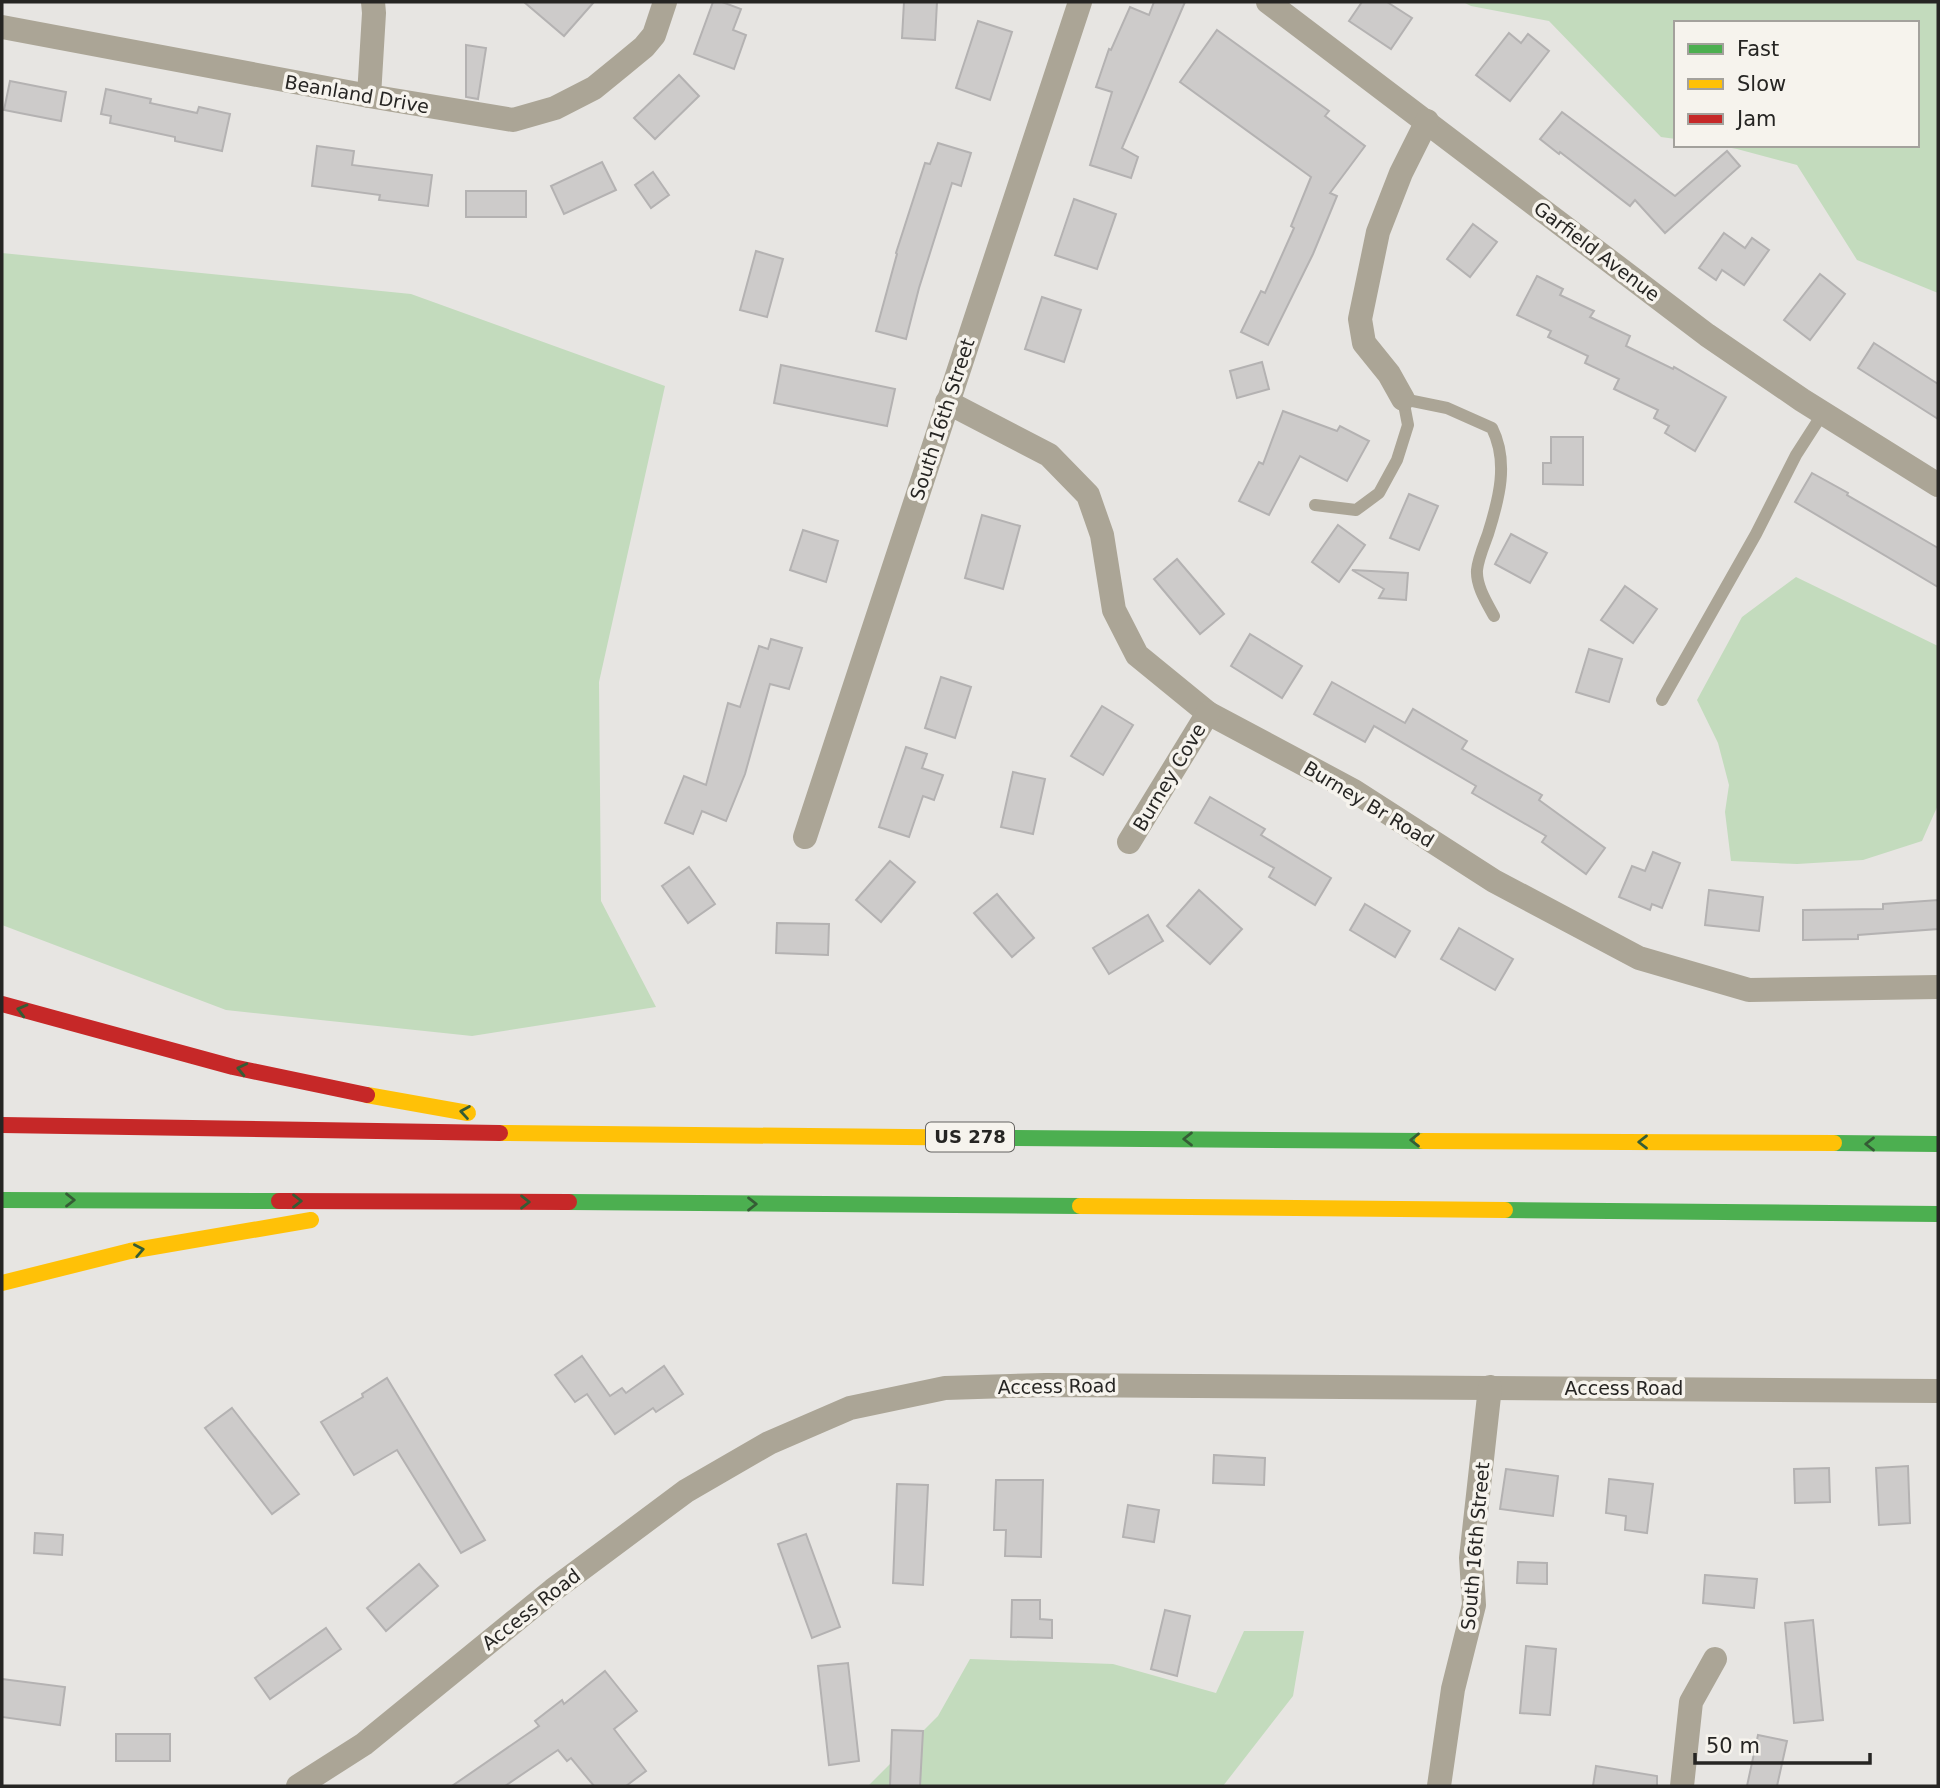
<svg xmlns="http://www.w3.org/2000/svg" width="1940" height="1788" font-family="'DejaVu Sans',sans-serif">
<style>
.green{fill:#c3dbbd}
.building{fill:#cdcbca;stroke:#b4b2b2;stroke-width:2}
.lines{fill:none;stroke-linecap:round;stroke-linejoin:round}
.lane{stroke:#aba596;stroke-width:12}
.street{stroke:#aba596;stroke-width:24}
.fast{stroke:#4caf50;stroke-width:16}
.slow{stroke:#ffc107;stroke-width:16}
.jam{stroke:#c62828;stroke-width:16}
.oneway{stroke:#355c35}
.labels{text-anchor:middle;stroke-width:7;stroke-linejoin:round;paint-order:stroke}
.shield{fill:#f6f3ed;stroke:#646360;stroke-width:2}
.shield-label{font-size:18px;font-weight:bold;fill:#262523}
.street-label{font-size:19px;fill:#262523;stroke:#f6f3ed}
</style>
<rect width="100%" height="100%" fill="#e7e5e2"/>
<g class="green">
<polygon points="1463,2 1938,2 1938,293 1857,260 1797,165 1737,149 1715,145 1917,145 1917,23 1676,23 1676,139 1661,137 1549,21 1471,6"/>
<polygon points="2,253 411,294 665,386 599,682 601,901 656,1007 472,1036 226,1010 2,925"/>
<polygon points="1796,577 1938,646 1938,805 1922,841 1863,860 1797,864 1731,861 1725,812 1729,785 1718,743 1697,700 1742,617"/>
<polygon points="1244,1631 1304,1631 1293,1696 1223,1786 868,1786 938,1716 970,1659 1113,1664 1216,1693"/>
</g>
<g class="building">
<polygon points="524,2 594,2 564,36"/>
<polygon points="713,2 722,2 741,9 733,30 746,35 734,69 694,54"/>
<polygon points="904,2 937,2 935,40 902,38"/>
<polygon points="1154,2 1185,2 1122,148 1138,157 1131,178 1090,165 1112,92 1096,87 1109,49 1111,50 1130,7 1149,15"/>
<polygon points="1362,2 1387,2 1412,18 1391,49 1349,21"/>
<polygon points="978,21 1012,32 990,100 956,88"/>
<polygon points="1217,30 1329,111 1325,116 1365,146 1330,193 1337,196 1313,254 1268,345 1241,332 1261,291 1265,293 1294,228 1291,226 1311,177 1180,82"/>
<polygon points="1509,33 1521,43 1528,34 1549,51 1510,101 1476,75"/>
<polygon points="466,45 486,48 478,99 466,97"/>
<polygon points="679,75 699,96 655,139 634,118"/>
<polygon points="10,81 66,92 61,121 4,110"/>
<polygon points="106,89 151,99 150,103 197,113 199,107 230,114 222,151 175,141 175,137 110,123 111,116 101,114"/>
<polygon points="1562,112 1675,196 1727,151 1740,166 1665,233 1635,200 1630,206 1560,152 1559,154 1540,139"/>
<polygon points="938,143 971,153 961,186 952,183 919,288 906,339 876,331 897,254 896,253 925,163 930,164"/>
<polygon points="317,146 354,151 352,165 432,175 428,206 379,200 380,195 312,186"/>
<polygon points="602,162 616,190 564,214 551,186"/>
<polygon points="653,172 669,195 651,208 635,185"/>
<rect x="466" y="191" width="60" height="26"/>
<polygon points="1074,199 1116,214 1097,269 1055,255"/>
<polygon points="1473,224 1497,242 1470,277 1447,259"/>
<polygon points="1724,233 1745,248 1752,238 1769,250 1744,285 1722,270 1716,280 1699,268"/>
<polygon points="756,251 783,259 767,317 740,310"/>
<polygon points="1820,274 1845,294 1810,340 1784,320"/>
<polygon points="1537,276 1563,289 1560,295 1594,311 1590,317 1630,336 1626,346 1673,369 1674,367 1726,397 1695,451 1665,433 1669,426 1654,418 1658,410 1614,389 1619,379 1585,363 1588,356 1548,337 1551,331 1517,315"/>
<polygon points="1042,297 1081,310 1064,362 1025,349"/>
<polygon points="1874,343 1938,384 1938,419 1858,368"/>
<polygon points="1262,362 1269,389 1237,398 1230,371"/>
<polygon points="781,365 895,389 887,426 774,403"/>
<polygon points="1283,411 1337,431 1340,426 1369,441 1347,481 1300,456 1269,515 1239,501 1259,462 1263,464"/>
<polygon points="1551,437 1583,437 1583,485 1543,484 1543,463 1551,463"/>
<polygon points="1812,473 1848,493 1847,495 1938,548 1938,587 1795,502"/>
<polygon points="1409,494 1438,506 1419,550 1390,538"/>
<polygon points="982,515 1020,526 1003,589 965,578"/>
<polygon points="1338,525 1365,545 1339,582 1312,562"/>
<polygon points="803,530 838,541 826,582 790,570"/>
<polygon points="1511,534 1547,553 1530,583 1495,564"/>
<polygon points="1177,559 1224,614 1200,634 1154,579"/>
<polygon points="1352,570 1408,573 1406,600 1379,598 1384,589"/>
<polygon points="1625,586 1657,609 1633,643 1601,620"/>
<polygon points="1250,634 1302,666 1282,698 1231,666"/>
<polygon points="771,639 802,648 789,689 770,684 745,774 726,821 702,811 693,834 665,823 684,776 706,785 728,703 740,707 759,646 768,649"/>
<polygon points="1589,649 1622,659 1609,702 1576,692"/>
<polygon points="941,677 971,687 955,738 925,728"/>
<polygon points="1332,682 1405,723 1413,709 1467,741 1462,749 1542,795 1539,800 1605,848 1586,874 1542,842 1546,836 1472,793 1476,786 1374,726 1365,742 1314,714"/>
<polygon points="1102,706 1133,725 1103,775 1071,756"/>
<polygon points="906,747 927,754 922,768 943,775 934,800 923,796 909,837 879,827"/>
<polygon points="1013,772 1045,779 1033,834 1001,827"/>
<polygon points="1210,797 1265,829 1261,835 1331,878 1315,905 1269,877 1274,868 1195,823"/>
<polygon points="1653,852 1680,863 1662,908 1652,904 1650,910 1619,897 1632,866 1645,871"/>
<polygon points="890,861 915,882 881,922 856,900"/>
<polygon points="689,867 715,904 688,923 662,886"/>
<polygon points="1199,890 1242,929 1210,964 1167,926"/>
<polygon points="1709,890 1763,897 1759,931 1705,925"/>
<polygon points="997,894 1034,938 1012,957 974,913"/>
<polygon points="1938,900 1938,929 1858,935 1858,939 1803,940 1803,910 1883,909 1883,904"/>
<polygon points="1365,904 1410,931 1395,957 1350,930"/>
<polygon points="1148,915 1163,941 1109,974 1093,948"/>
<polygon points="777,923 829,924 828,955 776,953"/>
<polygon points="1459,928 1513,959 1495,990 1441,959"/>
<polygon points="582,1356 610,1396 622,1388 626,1393 664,1366 683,1394 656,1412 653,1408 615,1434 587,1394 575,1402 555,1375"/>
<polygon points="387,1378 485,1540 461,1553 397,1450 354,1475 321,1422 363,1397 362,1394"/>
<polygon points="232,1408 299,1494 272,1514 205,1428"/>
<polygon points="1214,1455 1265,1458 1264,1485 1213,1483"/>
<polygon points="1908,1466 1910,1523 1879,1525 1876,1468"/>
<polygon points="1829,1468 1830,1502 1795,1503 1794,1469"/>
<polygon points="1506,1469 1558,1476 1553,1516 1500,1509"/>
<polygon points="1609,1479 1653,1484 1647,1533 1625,1530 1626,1516 1606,1513"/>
<polygon points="996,1480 1043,1480 1041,1557 1005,1556 1006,1530 994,1530"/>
<polygon points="897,1484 928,1485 923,1585 893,1583"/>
<polygon points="1128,1505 1159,1510 1154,1542 1123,1537"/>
<polygon points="35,1533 63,1535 62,1555 34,1553"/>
<polygon points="806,1534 840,1627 812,1638 778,1544"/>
<polygon points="1518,1562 1547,1563 1547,1584 1517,1583"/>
<polygon points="419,1564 438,1586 386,1631 367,1608"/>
<polygon points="1705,1575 1757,1579 1754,1608 1703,1603"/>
<polygon points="1012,1600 1040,1600 1040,1619 1052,1620 1052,1638 1011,1637"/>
<polygon points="1165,1610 1190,1616 1177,1676 1151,1669"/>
<polygon points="1813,1620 1823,1720 1794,1723 1785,1623"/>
<polygon points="326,1628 341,1649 270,1699 255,1678"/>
<polygon points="1526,1646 1556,1649 1550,1715 1520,1713"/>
<polygon points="848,1663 859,1761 829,1765 818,1666"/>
<polygon points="605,1671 637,1711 614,1729 646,1771 626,1786 594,1786 571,1758 567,1761 558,1750 505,1786 452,1786 539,1726 535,1721 562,1700 564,1704"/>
<polygon points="2,1679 65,1687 60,1725 2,1717"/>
<polygon points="892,1730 923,1731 920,1786 890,1786"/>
<rect x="116" y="1734" width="54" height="27"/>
<polygon points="1758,1735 1787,1741 1777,1786 1747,1786"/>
<polygon points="1596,1766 1657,1776 1657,1786 1593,1786"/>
</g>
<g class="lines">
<g class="lane">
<path d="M1315 505 1356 510 1379 493 1397 460 1408 425 1403 399 1447 408 1492 428C1509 462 1499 499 1488 534 1484 545 1478 559 1477 570 1476 586 1487 603 1494 616"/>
<polyline points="1662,700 1756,534 1796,455 1823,413"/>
</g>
<g class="street">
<polyline points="1268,2 1707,335 1802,400 1938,485"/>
<polyline points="2,27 369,96 513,120 555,108 594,88 621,66 644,47 654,35 665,2"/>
<polyline points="369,96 374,13 373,2"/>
<polyline points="1403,399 1389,374 1364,343 1360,319 1378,232 1401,173 1427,121"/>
<polyline points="947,402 1049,455 1088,495 1102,535 1114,610 1137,655 1208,713 1354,791 1494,881 1639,958 1749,990 1938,987"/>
<polyline points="805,837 1080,2"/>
<polyline points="1129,842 1208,713"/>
<polyline points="298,1786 364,1744 553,1590 686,1491 769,1443 850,1408 945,1388 1045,1385 1938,1391"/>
<polyline points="1439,1786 1453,1689 1474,1605 1471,1558 1490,1387"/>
<polyline points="1682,1786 1691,1702 1715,1659"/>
</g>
<g class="fast">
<polyline points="1001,1138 1423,1141"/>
<polyline points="1834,1143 1938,1144"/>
<polyline points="2,1200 279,1201"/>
<polyline points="569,1202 1080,1206"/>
<polyline points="1505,1210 1938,1214"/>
</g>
<g class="slow">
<polyline points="367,1095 468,1113"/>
<polyline points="500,1133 1001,1138"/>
<polyline points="1423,1141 1834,1143"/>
<polyline points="1080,1206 1505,1210"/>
<polyline points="2,1283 130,1251 311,1220"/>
</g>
<g class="jam">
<polyline points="2,1004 233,1067 367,1095"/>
<polyline points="2,1125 500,1133"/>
<polyline points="279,1201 569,1202"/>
</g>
</g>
<defs><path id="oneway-chevron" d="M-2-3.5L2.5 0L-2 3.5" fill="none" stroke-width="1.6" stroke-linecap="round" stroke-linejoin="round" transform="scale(1.75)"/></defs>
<g class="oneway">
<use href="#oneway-chevron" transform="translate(22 1010) rotate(-165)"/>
<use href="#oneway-chevron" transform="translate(242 1069) rotate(-167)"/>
<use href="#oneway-chevron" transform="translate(465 1112) rotate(-171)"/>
<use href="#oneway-chevron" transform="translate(1188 1139) rotate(-180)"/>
<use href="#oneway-chevron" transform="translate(1415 1140) rotate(-180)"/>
<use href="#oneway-chevron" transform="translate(1643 1142) rotate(-180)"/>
<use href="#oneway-chevron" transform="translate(1870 1144) rotate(-180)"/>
<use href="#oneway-chevron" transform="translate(70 1200)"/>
<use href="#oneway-chevron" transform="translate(297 1201)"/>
<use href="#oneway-chevron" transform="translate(525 1202)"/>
<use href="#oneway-chevron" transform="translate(752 1204)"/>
<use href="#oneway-chevron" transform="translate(139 1250) rotate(-11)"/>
</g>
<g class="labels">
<rect class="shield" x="926" y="1122.5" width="88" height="29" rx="5"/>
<g class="shield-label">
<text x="970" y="1143">US 278</text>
</g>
<g class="street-label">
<text transform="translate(357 94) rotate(10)" y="7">Beanland Drive</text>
<text transform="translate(1597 251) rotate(37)" y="7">Garfield Avenue</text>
<text transform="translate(942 419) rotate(-72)" y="7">South 16th Street</text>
<text transform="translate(1169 777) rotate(-59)" y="7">Burney Cove</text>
<text transform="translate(1369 804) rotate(31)" y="7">Burney Br Road</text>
<text transform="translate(1057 1386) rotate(-1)" y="7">Access Road</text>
<text x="1624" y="1395">Access Road</text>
<text transform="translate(1475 1546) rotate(-85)" y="7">South 16th Street</text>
<text transform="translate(531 1609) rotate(-38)" y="7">Access Road</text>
</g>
</g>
<rect width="1940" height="1788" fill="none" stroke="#262523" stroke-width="7"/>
<rect x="1674" y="21" width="245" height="126" fill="#f6f3ed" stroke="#a3a19c" stroke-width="2"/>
<rect x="1688" y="44" width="35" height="10" fill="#4caf50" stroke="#a3a19c" stroke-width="2"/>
<text x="1737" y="56" font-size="21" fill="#262523">Fast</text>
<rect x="1688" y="79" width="35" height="10" fill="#ffc107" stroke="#a3a19c" stroke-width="2"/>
<text x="1737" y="91" font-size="21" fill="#262523">Slow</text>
<rect x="1688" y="114" width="35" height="10" fill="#c62828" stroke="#a3a19c" stroke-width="2"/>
<text x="1737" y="126" font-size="21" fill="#262523">Jam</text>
<path d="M1695 1753v10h175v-10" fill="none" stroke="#262523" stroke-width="3.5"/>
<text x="1706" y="1753" font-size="21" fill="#262523" stroke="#f6f3ed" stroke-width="5" paint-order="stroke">50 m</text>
</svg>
